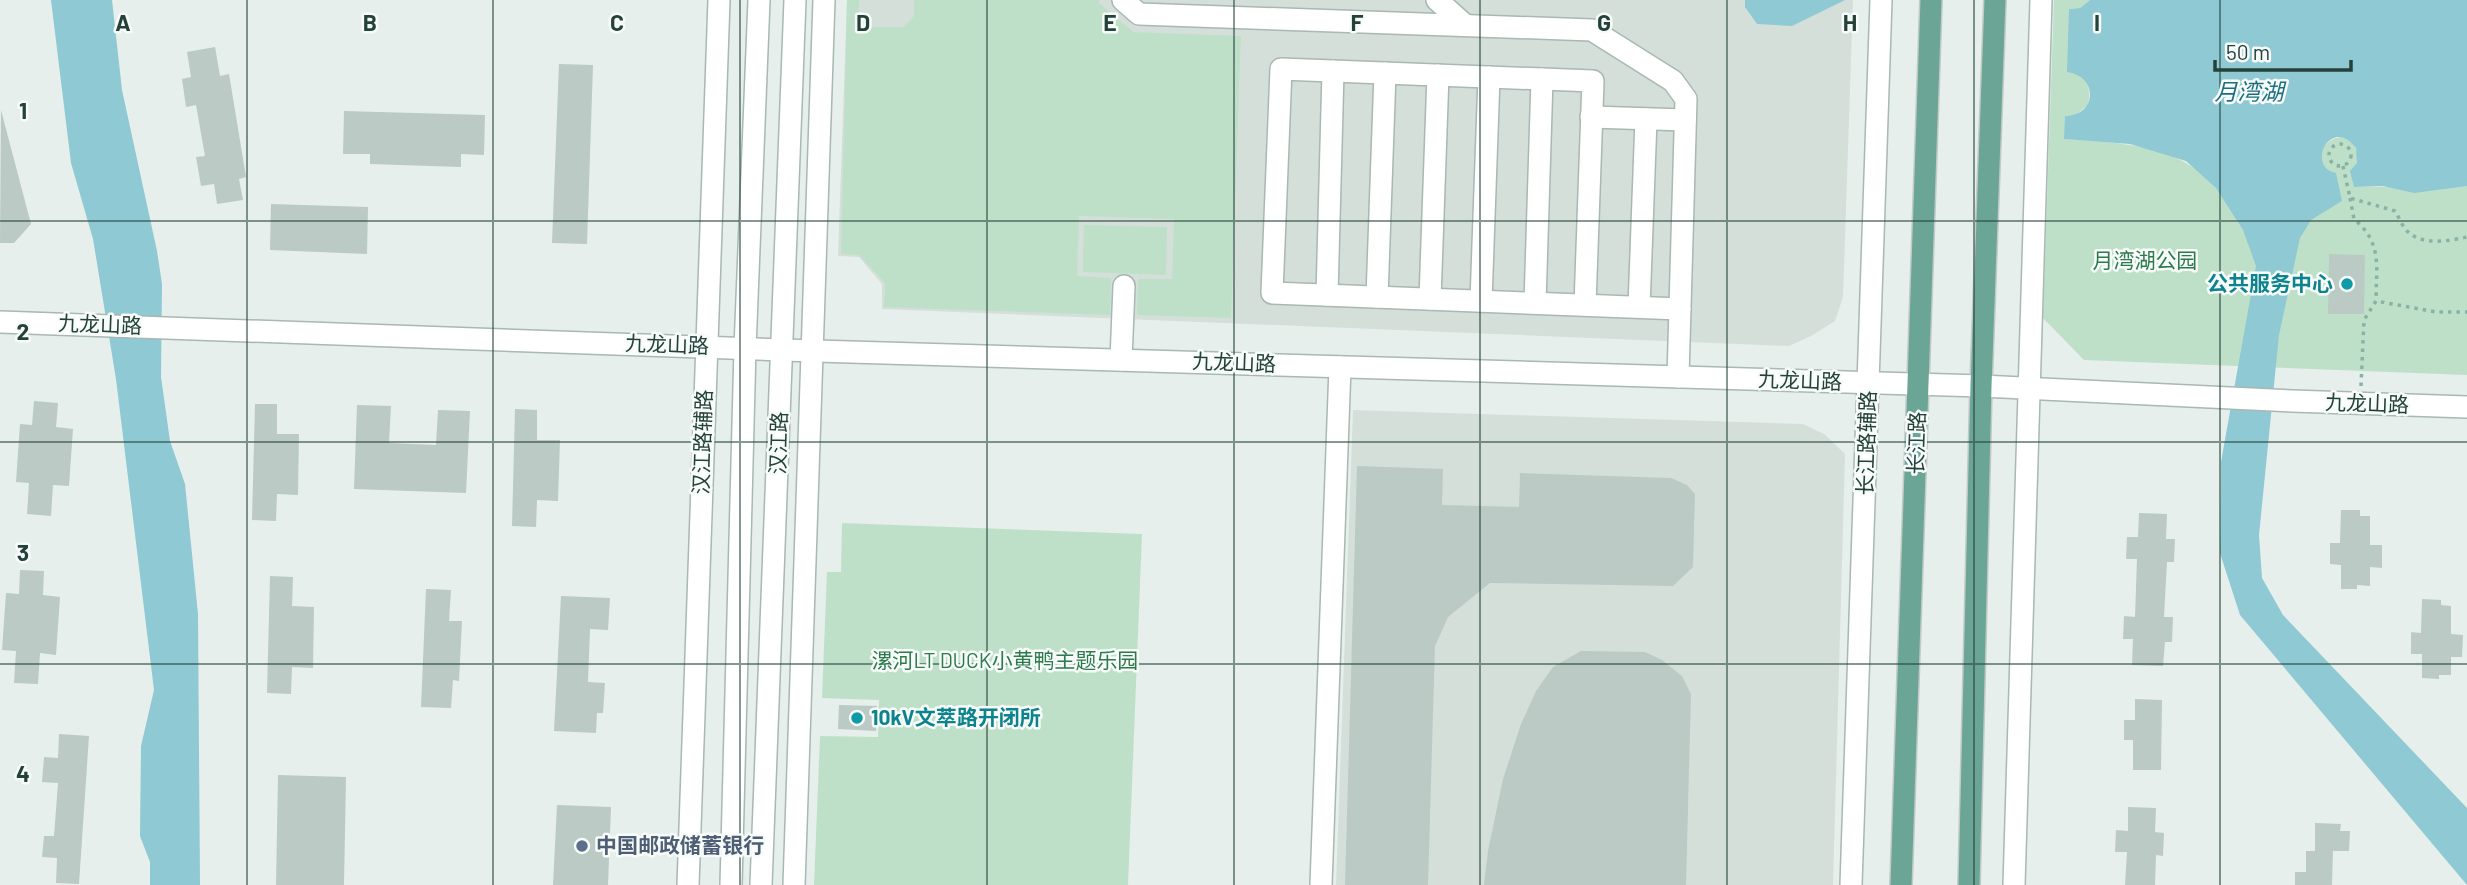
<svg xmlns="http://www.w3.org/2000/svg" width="2467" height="885" font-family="Barlow,'Noto Sans SC',sans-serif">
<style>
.built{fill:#d4dfda}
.green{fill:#bfe0c8}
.water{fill:#8ec9d4}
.building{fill:#bbcac4}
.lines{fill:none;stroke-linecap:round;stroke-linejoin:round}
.minor-casing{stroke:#a8b8b2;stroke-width:24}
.major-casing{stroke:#c2cac8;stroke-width:24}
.path{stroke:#86b3a5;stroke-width:3.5;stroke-dasharray:3.5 5;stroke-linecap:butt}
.minor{stroke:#fff;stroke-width:21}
.major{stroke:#6aa596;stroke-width:21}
.grid{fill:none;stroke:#24423a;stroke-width:2;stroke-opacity:0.55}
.culture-dot{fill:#0f9aa8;stroke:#f7fbf9;stroke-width:2.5}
.service-dot{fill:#5c6f8a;stroke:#f7fbf9;stroke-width:2.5}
.labels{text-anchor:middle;stroke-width:5;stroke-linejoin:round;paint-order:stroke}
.park-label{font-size:21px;fill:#2d7a4b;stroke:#f7fbf9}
.culture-label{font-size:21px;font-weight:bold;fill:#0d838f;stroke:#f7fbf9;text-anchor:end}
.street-label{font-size:21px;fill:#24423a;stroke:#f7fbf9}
.service-label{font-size:21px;font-weight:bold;fill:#4e5e75;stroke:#f7fbf9;text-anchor:start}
.water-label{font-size:23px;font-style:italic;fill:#1c6f80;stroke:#f7fbf9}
.grid-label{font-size:23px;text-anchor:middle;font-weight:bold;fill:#24423a;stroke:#f7fbf9;stroke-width:5;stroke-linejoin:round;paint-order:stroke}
</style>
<rect width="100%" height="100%" fill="#e6efeb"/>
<g class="built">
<polygon points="847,0 1853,0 1843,297 1835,321 1811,336 1789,346 882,309 882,284 859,257 838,256"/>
<polygon points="1353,410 1803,424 1824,434 1845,454 1833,885 1336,885"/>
</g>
<g class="green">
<polygon points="847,0 859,0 859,15 873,27 904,27 914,16 914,0 1099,0 1099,3 1133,32 1241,36 1231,318 1137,315 1138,279 1172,279 1174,219 1079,216 1077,276 1111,278 1110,315 884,307 885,283 859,255 841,254"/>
<path d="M2054 0H2090L2080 8 2070 9 2076 73C2089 81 2091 91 2088 105L2074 116 2064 139C2118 143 2179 143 2216 188 2227 200 2234 216 2243 230L2331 173C2300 151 2350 117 2357 153 2359 163 2356 176 2355 187L2467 186V375L2084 360 2043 318Z"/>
<polygon points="1084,225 1167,227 1166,275 1083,272"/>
<polygon points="842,523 1142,534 1128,885 814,885 820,736 878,737 879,700 822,698 827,572 841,572"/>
</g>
<g class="water">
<polygon points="51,0 112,0 122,90 157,251 162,284 161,377 170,441 185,484 198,614 200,885 150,885 150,862 140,836 141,746 154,690 116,379 93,239 71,163"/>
<polygon points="1745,0 1845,0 1792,26 1757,24 1745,7"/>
<path d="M2090 0H2467V186L2414 193 2383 186 2354 187 2350 171 2357 163 2356 148C2331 115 2305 167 2336 173L2342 201 2311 220 2300 238 2279 335 2259 535 2262 578 2283 615 2467 808V885L2240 615 2220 553 2221 462 2256 266 2243 230 2216 188 2186 161 2130 144 2064 139 2065 116C2098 115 2098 76 2067 72L2069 9 2080 8Z"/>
</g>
<g class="building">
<polygon points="215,47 220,76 229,74 246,177 239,179 243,200 217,204 214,184 201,186 196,157 205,156 196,105 186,107 182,79 191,77 187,52"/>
<polygon points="559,64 593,65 587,244 552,243"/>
<polygon points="1,110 31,224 14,243 0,243"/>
<polygon points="344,111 485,115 484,155 461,154 461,167 370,164 370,154 343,154"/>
<polygon points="271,204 368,207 367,254 270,250"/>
<polygon points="2329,254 2365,255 2364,314 2328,314"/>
<polygon points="34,401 58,403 56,427 73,429 69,486 53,485 51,516 27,514 29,483 16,482 20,424 32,425"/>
<polygon points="255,404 277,404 277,434 299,434 298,495 277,494 276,521 252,520"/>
<polygon points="357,405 391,406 389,443 436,445 438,410 470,411 466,493 354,489"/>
<polygon points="515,409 537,410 537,440 560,440 558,501 537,500 536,527 512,526"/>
<polygon points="1357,466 1443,469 1442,505 1519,507 1520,473 1671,478 1687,485 1695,494 1693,567 1673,586 1490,583 1448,617 1435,646 1428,885 1345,885"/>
<polygon points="2341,510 2360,510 2360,516 2370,516 2370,545 2382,545 2382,568 2370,567 2370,586 2357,585 2357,589 2341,589 2341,565 2330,564 2330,543 2340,543"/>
<polygon points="2139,513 2167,514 2166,539 2175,539 2174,562 2167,562 2164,617 2173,617 2172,642 2165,642 2163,666 2132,665 2133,639 2123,639 2124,616 2135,617 2137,559 2126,559 2127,537 2138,537"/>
<polygon points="20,570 44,571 43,595 60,597 56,655 40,653 38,684 14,683 16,651 2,650 6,593 19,594"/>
<polygon points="270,576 293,577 292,606 314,607 313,668 292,667 291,694 267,693"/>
<polygon points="426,589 451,590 449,621 462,621 459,681 453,680 451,708 421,707"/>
<polygon points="561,596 610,598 608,630 590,629 588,682 605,683 603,713 597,713 596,733 554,731"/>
<polygon points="2422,599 2441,600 2441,605 2451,606 2451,634 2463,635 2462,657 2451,657 2451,675 2439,675 2439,679 2422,678 2422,654 2411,654 2411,632 2421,633"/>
<polygon points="1581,651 1645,652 1662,660 1682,676 1691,694 1686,885 1484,885 1488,851 1503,779 1521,724 1536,691 1553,667"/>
<polygon points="2135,699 2162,700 2161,770 2133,770 2133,740 2124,740 2124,720 2135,720"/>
<polygon points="839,705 877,706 876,731 838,729"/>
<polygon points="59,734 89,736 79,884 56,883 57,858 42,857 44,836 54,836 58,783 42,782 44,757 58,758"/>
<polygon points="278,775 346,777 344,885 276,885"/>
<polygon points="557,805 611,807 608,885 553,885"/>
<polygon points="2128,807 2156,808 2155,832 2164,833 2163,856 2156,855 2155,885 2125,885 2127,852 2115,852 2116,830 2128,831"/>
<polygon points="2315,823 2341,824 2340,831 2350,831 2349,851 2333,851 2332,885 2295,885 2295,872 2306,872 2306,851 2315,851"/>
</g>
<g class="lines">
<defs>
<g id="minor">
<polyline points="1123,0 1139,14 1592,30 1673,81 1686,99 1678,377"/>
<polyline points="1437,0 1465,25"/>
<polyline points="1591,117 1685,120"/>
<polyline points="1327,295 1333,71"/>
<polyline points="1377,297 1385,73"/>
<polyline points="1430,299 1438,75"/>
<polyline points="1481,301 1489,77"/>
<polyline points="1535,303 1542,79"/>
<path d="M1585 305 1593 81 1281 69 1272 293C1408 298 1544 304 1680 309"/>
<polyline points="1639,307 1646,119"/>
<polyline points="0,322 783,350 1981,386 2292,401 2467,407"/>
<polyline points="1121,360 1124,286"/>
<polyline points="688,885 719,0"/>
<polyline points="731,885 745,348 759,0"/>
<polyline points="761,885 795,0"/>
<polyline points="794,885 824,0"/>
<polyline points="1321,885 1340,367"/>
<polyline points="1851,885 1881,0"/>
<polyline points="2014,885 2041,0"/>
</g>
<g id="major">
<polyline points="1901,885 1931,0"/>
<polyline points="1969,885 1981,386 1995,0"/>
</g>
</defs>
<use href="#minor" class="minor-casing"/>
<use href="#major" class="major-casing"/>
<g class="path">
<circle cx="2340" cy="155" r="11"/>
<path d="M2343 166 2350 198 2395 211C2399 217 2402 226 2407 231 2422 246 2449 241 2467 237"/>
<path d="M2350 198 2354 219C2383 243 2376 268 2376 301"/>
<polyline points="2361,386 2364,320 2376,301 2436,312 2467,312"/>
</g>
<use href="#minor" class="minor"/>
<use href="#major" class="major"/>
</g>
<path class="grid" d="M247 0V885M493 0V885M740 0V885M987 0V885M1234 0V885M1480 0V885M1727 0V885M1974 0V885M2220 0V885M0 221H2467M0 442H2467M0 664H2467"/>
<g class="culture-dot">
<circle cx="2347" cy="284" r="7"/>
<circle cx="857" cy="718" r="7"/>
</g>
<circle class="service-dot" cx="582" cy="846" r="7"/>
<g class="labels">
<g class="park-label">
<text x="2145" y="268">月湾湖公园</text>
<text x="1005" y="668">漯河LT DUCK小黄鸭主题乐园</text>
</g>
<g class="culture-label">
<text x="2333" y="291">公共服务中心</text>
<text x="871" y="725" text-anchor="start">10kV文萃路开闭所</text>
</g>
<g class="street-label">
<text transform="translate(100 325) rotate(2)" y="7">九龙山路</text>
<text transform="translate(667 345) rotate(2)" y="7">九龙山路</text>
<text transform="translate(1234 363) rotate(2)" y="7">九龙山路</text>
<text transform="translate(1800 381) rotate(2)" y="7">九龙山路</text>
<text transform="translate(2367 404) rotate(2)" y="7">九龙山路</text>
<text transform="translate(703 442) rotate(-88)" y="7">汉江路辅路</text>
<text transform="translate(779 443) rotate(-88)" y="7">汉江路</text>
<text transform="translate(1867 443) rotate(-88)" y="7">长江路辅路</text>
<text transform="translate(1917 443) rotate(-88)" y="7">长江路</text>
</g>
<g class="service-label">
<text x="596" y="853">中国邮政储蓄银行</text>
</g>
<g class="water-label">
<text x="2249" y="100">月湾湖</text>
</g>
</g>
<g class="grid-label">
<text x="123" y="31">A</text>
<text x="370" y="31">B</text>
<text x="617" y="31">C</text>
<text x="863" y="31">D</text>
<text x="1110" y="31">E</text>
<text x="1357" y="31">F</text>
<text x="1604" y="31">G</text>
<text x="1850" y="31">H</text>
<text x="2097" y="31">I</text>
<text x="23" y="119">1</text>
<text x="23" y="340">2</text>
<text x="23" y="561">3</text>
<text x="23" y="782">4</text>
</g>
<path d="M2215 60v10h136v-10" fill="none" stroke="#24423a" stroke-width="3.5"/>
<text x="2226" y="60" font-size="21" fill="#24423a" stroke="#f7fbf9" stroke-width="5" paint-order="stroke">50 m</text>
</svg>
